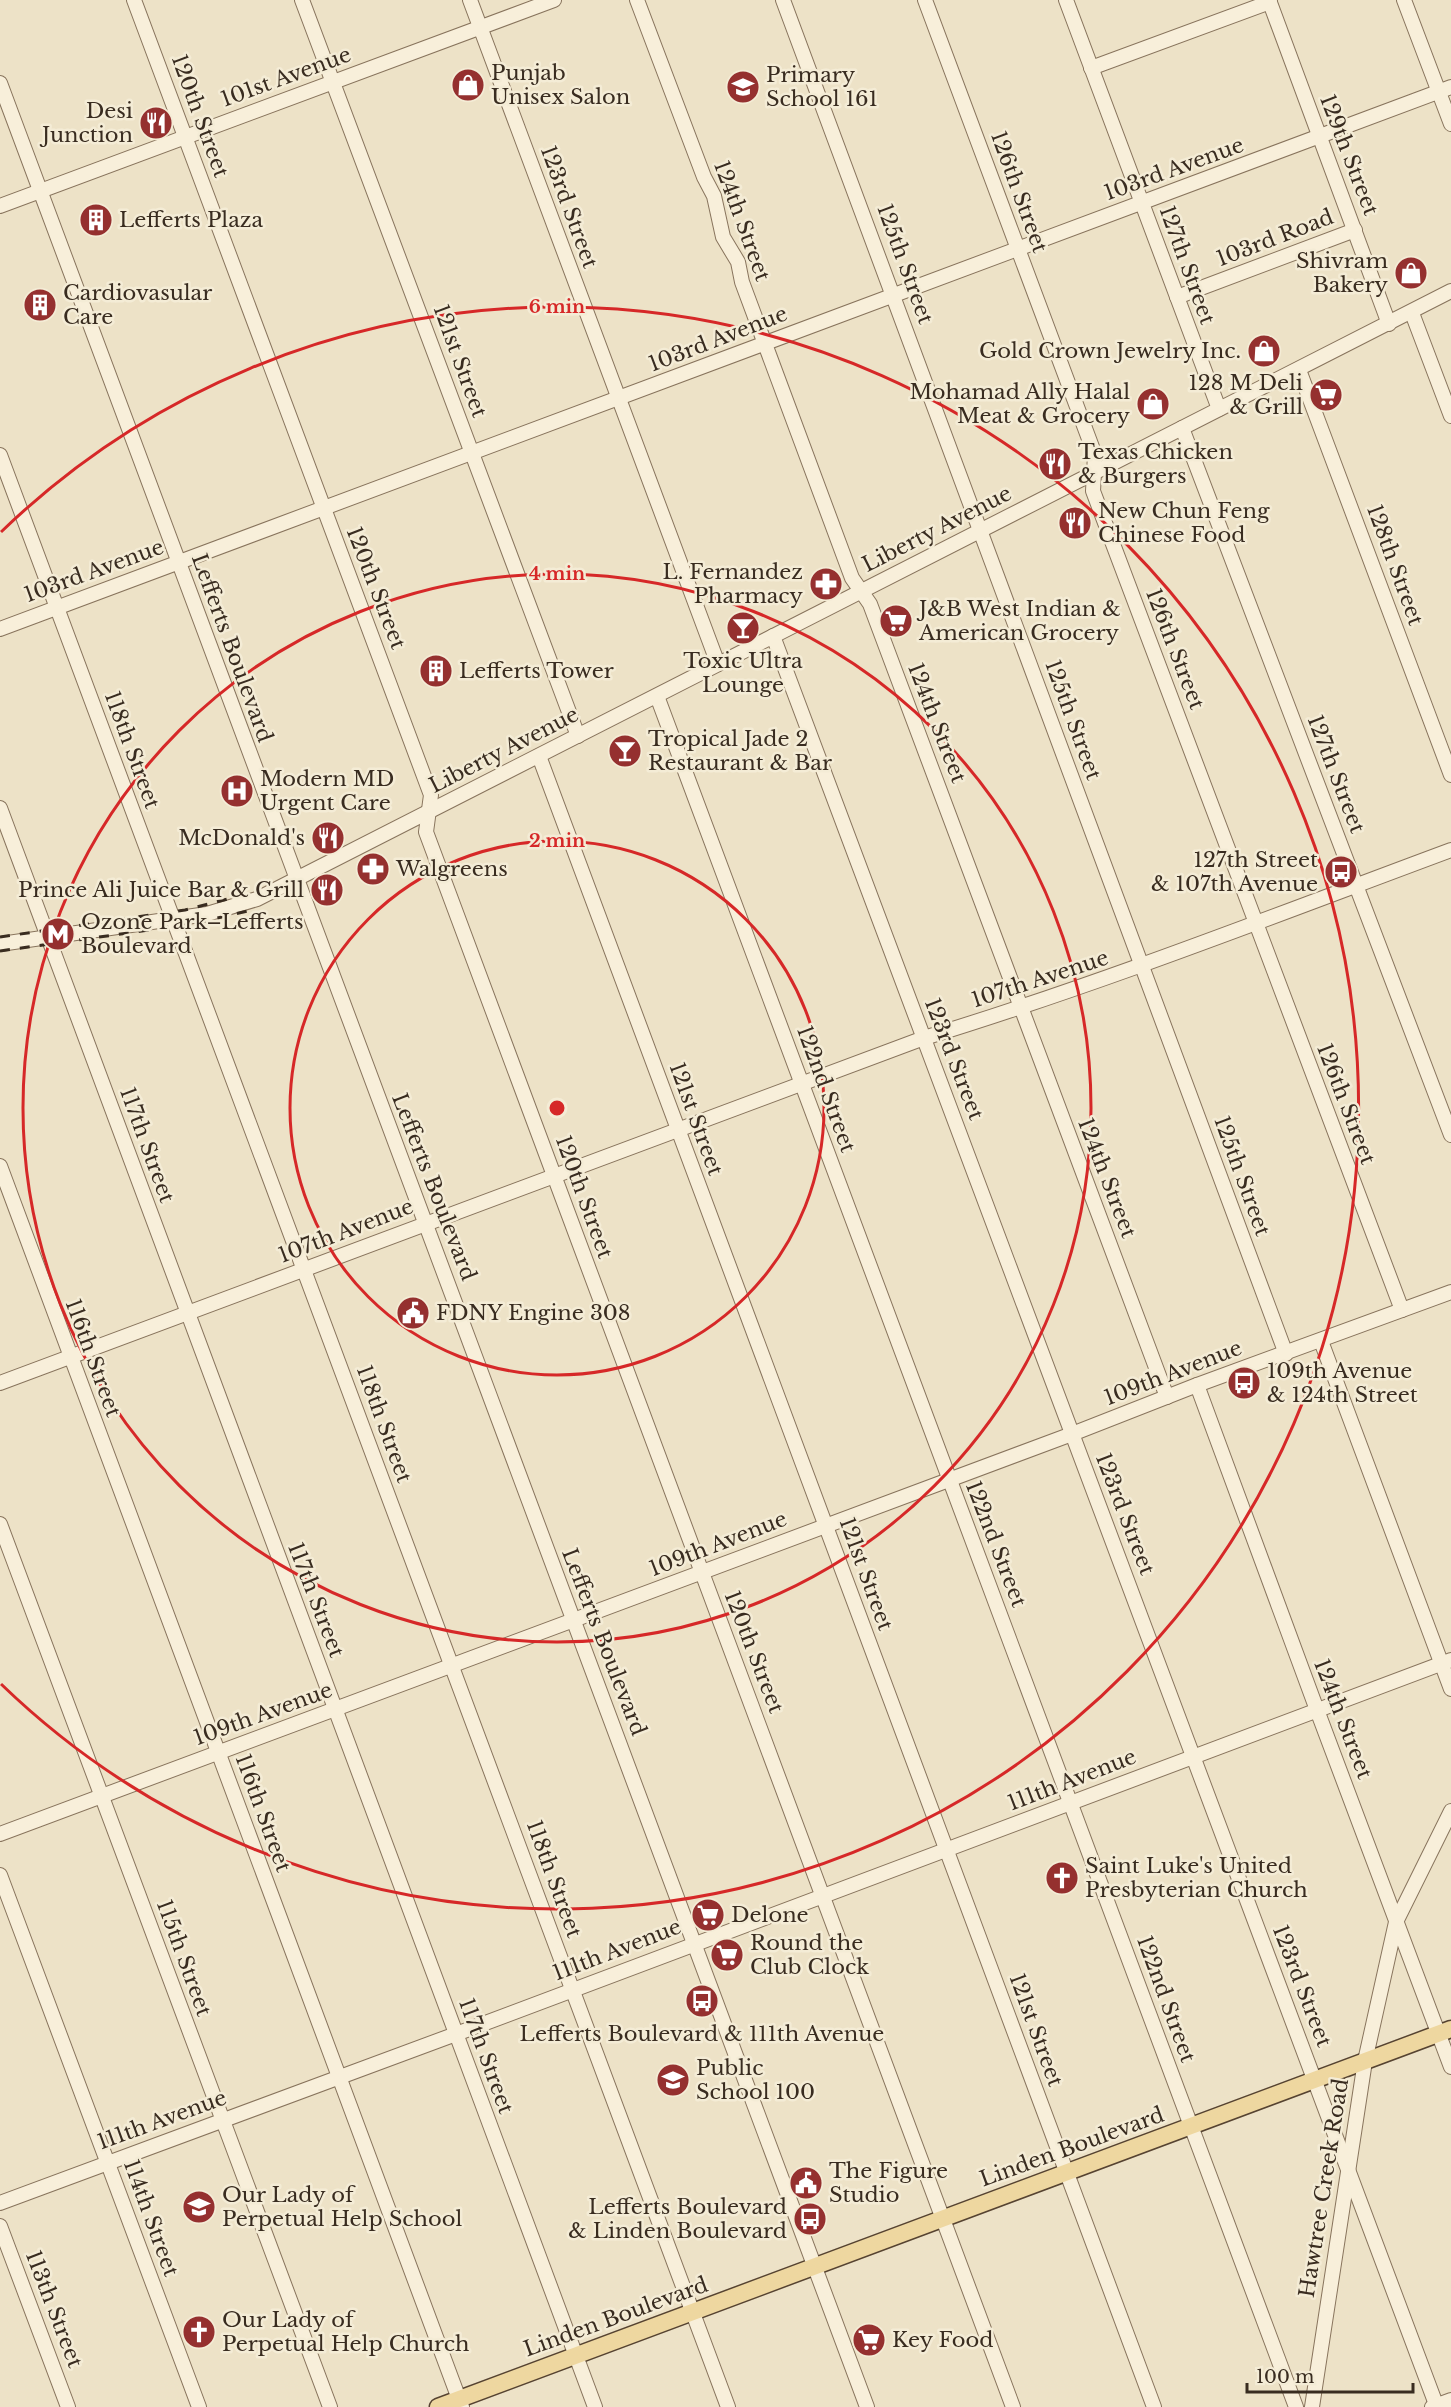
<svg xmlns="http://www.w3.org/2000/svg" width="1451" height="2407" font-family="'Libre Baskerville',serif">
<style>
.lines{fill:none;stroke-linecap:round;stroke-linejoin:round}
.minor-casing{stroke:#88745d;stroke-width:16}
.major-casing{stroke:#564331;stroke-width:19}
.minor{stroke:#f8efda;stroke-width:14}
.major{stroke:#eed7a0;stroke-width:16}
.rail{stroke:#392c20;stroke-width:3;stroke-dasharray:10 10;stroke-linecap:butt}
.ring{fill:none;stroke:#d62828;stroke-width:3}
.labels{text-anchor:middle;stroke-width:5;stroke-linejoin:round;paint-order:stroke}
.poi-label{font-size:21px;fill:#392c20;stroke:#f4ecd6;text-anchor:start}
.street-label{font-size:21px;fill:#392c20;stroke:#f4ecd6}
.centre{fill:#d62828;stroke:#f4ecd6;stroke-width:3}
.ring-label{font-size:18px;text-anchor:middle;font-weight:bold;fill:#d62828;stroke:#f4ecd6;stroke-width:5;stroke-linejoin:round;paint-order:stroke}
</style>
<rect width="100%" height="100%" fill="#ede2c7"/>
<g class="lines">
<defs>
<g id="minor">
<polyline points="134,0 431,795 426,832 1013,2407"/>
<polyline points="302,0 578,736"/>
<polyline points="470,0 718,664"/>
<polyline points="637,0 704,177 714,196 723,237 738,262 742,282 852,578 870,604 1167,1397"/>
<polyline points="783,0 1286,1354"/>
<polyline points="925,0 1095,455 1093,491 1402,1310"/>
<polyline points="1066,0 1219,409"/>
<polyline points="1269,0 1389,324"/>
<polyline points="1404,0 1451,124"/>
<polyline points="1091,68 1270,2"/>
<polyline points="0,83 867,2407"/>
<polyline points="0,206 554,0"/>
<polyline points="1177,297 1355,230"/>
<polyline points="1412,313 1451,416"/>
<polyline points="1299,370 1451,775"/>
<polyline points="1182,428 1451,1135"/>
<polyline points="0,455 728,2407"/>
<polyline points="0,629 1451,87"/>
<polyline points="773,636 1437,2407"/>
<polyline points="657,696 1296,2407"/>
<polyline points="539,756 1154,2407"/>
<polyline points="0,808 595,2407"/>
<polyline points="0,944 207,914 257,899 1451,291"/>
<polyline points="0,1166 462,2407"/>
<polyline points="1321,1341 1451,1689"/>
<path d="M0 1383 924 1038C1103 983 1276 915 1451 850"/>
<polyline points="1197,1385 1317,1710 1451,2067"/>
<polyline points="0,1524 330,2407"/>
<polyline points="0,1834 1072,1434 1197,1385 1451,1292"/>
<polyline points="0,1875 199,2407"/>
<polyline points="0,2203 456,2034 1451,1660"/>
<polyline points="0,2226 68,2407"/>
<polyline points="1312,2407 1365,2061 1396,1922 1451,1811"/>
<polyline points="1432,2407 1451,2400"/>
</g>
<polyline id="major" points="438,2407 1451,2029"/>
</defs>
<use href="#minor" class="minor-casing"/>
<use href="#major" class="major-casing"/>
<use href="#minor" class="minor"/>
<use href="#major" class="major"/>
<g class="rail">
<polyline points="0,937 185,910 251,893"/>
<polyline points="0,951 192,924 256,909"/>
</g>
</g>
<g class="ring">
<circle cx="557" cy="1108" r="267"/>
<circle cx="557" cy="1108" r="534"/>
<path d="M1 532A801 801 0 1 1 1 1684"/>
</g>
<defs>
<symbol id="shop-disc" viewBox="-11 -11 22 22"><circle r="9.5" fill="#95302f" stroke="#f4ecd6"/><path d="M-5-2.5h2.3a2.7 3.5 0 0 1 5.4 0H5L5.5 6h-11ZM-1.5-2.5h3a1.5 2.3 0 0 0-3 0Z" fill="#fff"/></symbol>
<symbol id="school-disc" viewBox="-11 -11 22 22"><circle r="9.5" fill="#95302f" stroke="#f4ecd6"/><path d="M0-5L7-2L0 1L-7-2ZM-4 1L0 2.5L4 1V4Q0 6-4 4Z" fill="#fff"/></symbol>
<symbol id="restaurant-disc" viewBox="-11 -11 22 22"><circle r="9.5" fill="#95302f" stroke="#f4ecd6"/><path d="M-5-6h1v4h1v-4h1v4h1v-4h1v5L-1.5 .5V6h-2V.5L-5-1ZM5-6V6H3V1.5H1.5Q1.5-4 5-6Z" fill="#fff"/></symbol>
<symbol id="building-disc" viewBox="-11 -11 22 22"><circle r="9.5" fill="#95302f" stroke="#f4ecd6"/><path d="M-4-6H4V6H1V3H-1V6H-4ZM-2.5-4.3h1.7v1.8h-1.7ZM.8-4.3h1.7v1.8H.8ZM-2.5-1h1.7V.8h-1.7ZM.8-1h1.7V.8H.8Z" fill="#fff"/></symbol>
<symbol id="supermarket-disc" viewBox="-11 -11 22 22"><circle r="9.5" fill="#95302f" stroke="#f4ecd6"/><path d="M-6-5.5h2.5l.6 2H6L4.5 2H-2.5L-4.4-4H-6ZM-1.5 3.2a1.3 1.3 0 1 0 .1 0ZM3 3.2a1.3 1.3 0 1 0 .1 0Z" fill="#fff"/></symbol>
<symbol id="pharmacy-disc" viewBox="-11 -11 22 22"><circle r="9.5" fill="#95302f" stroke="#f4ecd6"/><path d="M-2-6h4v4h4v4h-4v4h-4v-4h-4v-4h4Z" fill="#fff"/></symbol>
<symbol id="bar-disc" viewBox="-11 -11 22 22"><circle r="9.5" fill="#95302f" stroke="#f4ecd6"/><path d="M-6-5H6L.8 .8V4.5H3.5V6h-7V4.5H-.8V.8Z" fill="#fff"/></symbol>
<symbol id="hospital-disc" viewBox="-11 -11 22 22"><circle r="9.5" fill="#95302f" stroke="#f4ecd6"/><path d="M-5-5h3v3.5h4V-5h3V5h-3V1.5h-4V5h-3Z" fill="#fff"/></symbol>
<symbol id="bus-disc" viewBox="-11 -11 22 22"><circle r="9.5" fill="#95302f" stroke="#f4ecd6"/><path d="M-5-6H5V4H4V6H2V4H-2V6H-4V4H-5ZM-3.5-4V0h7V-4ZM-3.5 1.2v1.5H-2V1.2ZM2 1.2v1.5H3.5V1.2Z" fill="#fff"/></symbol>
<symbol id="metro-disc" viewBox="-11 -11 22 22"><circle r="9.5" fill="#95302f" stroke="#f4ecd6"/><path d="M-5.5 5V-5H-3L0 0L3-5H5.5V5H3V-.5L0 4L-3-.5V5Z" fill="#fff"/></symbol>
<symbol id="civic-disc" viewBox="-11 -11 22 22"><circle r="9.5" fill="#95302f" stroke="#f4ecd6"/><path d="M-.6-6.5H3V-4.5H.6V-3L4-1V1h2V6H-6V1h2V-1L-.6-3ZM-1.2 2.5V6h2.4V2.5Z" fill="#fff"/></symbol>
<symbol id="church-disc" viewBox="-11 -11 22 22"><circle r="9.5" fill="#95302f" stroke="#f4ecd6"/><path d="M-1.2-6h2.4v3.5h3.3v2.4h-3.3V6h-2.4V-.1h-3.3v-2.4h3.3Z" fill="#fff"/></symbol>
</defs>
<g fill-rule="evenodd">
<use href="#shop-disc" x="449" y="66" width="38" height="38"/>
<use href="#school-disc" x="724" y="68" width="38" height="38"/>
<use href="#restaurant-disc" x="137" y="104" width="38" height="38"/>
<use href="#building-disc" x="77" y="201" width="38" height="38"/>
<use href="#shop-disc" x="1392" y="254" width="38" height="38"/>
<use href="#building-disc" x="21" y="286" width="38" height="38"/>
<use href="#shop-disc" x="1245" y="332" width="38" height="38"/>
<use href="#supermarket-disc" x="1307" y="376" width="38" height="38"/>
<use href="#shop-disc" x="1134" y="385" width="38" height="38"/>
<use href="#restaurant-disc" x="1036" y="445" width="38" height="38"/>
<use href="#restaurant-disc" x="1056" y="504" width="38" height="38"/>
<use href="#pharmacy-disc" x="807" y="565" width="38" height="38"/>
<use href="#supermarket-disc" x="877" y="602" width="38" height="38"/>
<use href="#bar-disc" x="724" y="609" width="38" height="38"/>
<use href="#building-disc" x="417" y="652" width="38" height="38"/>
<use href="#bar-disc" x="606" y="732" width="38" height="38"/>
<use href="#hospital-disc" x="218" y="772" width="38" height="38"/>
<use href="#restaurant-disc" x="309" y="819" width="38" height="38"/>
<use href="#pharmacy-disc" x="354" y="850" width="38" height="38"/>
<use href="#bus-disc" x="1322" y="853" width="38" height="38"/>
<use href="#restaurant-disc" x="308" y="871" width="38" height="38"/>
<use href="#metro-disc" x="39" y="915" width="38" height="38"/>
<use href="#civic-disc" x="394" y="1294" width="38" height="38"/>
<use href="#bus-disc" x="1225" y="1364" width="38" height="38"/>
<use href="#church-disc" x="1043" y="1859" width="38" height="38"/>
<use href="#supermarket-disc" x="689" y="1896" width="38" height="38"/>
<use href="#supermarket-disc" x="708" y="1936" width="38" height="38"/>
<use href="#bus-disc" x="683" y="1982" width="38" height="38"/>
<use href="#school-disc" x="654" y="2061" width="38" height="38"/>
<use href="#civic-disc" x="787" y="2164" width="38" height="38"/>
<use href="#school-disc" x="180" y="2188" width="38" height="38"/>
<use href="#bus-disc" x="791" y="2200" width="38" height="38"/>
<use href="#church-disc" x="180" y="2313" width="38" height="38"/>
<use href="#supermarket-disc" x="850" y="2321" width="38" height="38"/>
</g>
<g class="labels">
<g class="poi-label">
<text x="491" y="80">Punjab<tspan x="491" dy="24">Unisex Salon</tspan></text>
<text x="766" y="82">Primary<tspan x="766" dy="24">School 161</tspan></text>
<text x="133" y="118" text-anchor="end">Desi<tspan x="133" dy="24">Junction</tspan></text>
<text x="119" y="227">Lefferts Plaza</text>
<text x="1388" y="268" text-anchor="end">Shivram<tspan x="1388" dy="24">Bakery</tspan></text>
<text x="63" y="300">Cardiovasular<tspan x="63" dy="24">Care</tspan></text>
<text x="1241" y="358" text-anchor="end">Gold Crown Jewelry Inc.</text>
<text x="1303" y="390" text-anchor="end">128 M Deli<tspan x="1303" dy="24">&amp; Grill</tspan></text>
<text x="1130" y="399" text-anchor="end">Mohamad Ally Halal<tspan x="1130" dy="24">Meat &amp; Grocery</tspan></text>
<text x="1078" y="459">Texas Chicken<tspan x="1078" dy="24">&amp; Burgers</tspan></text>
<text x="1098" y="518">New Chun Feng<tspan x="1098" dy="24">Chinese Food</tspan></text>
<text x="803" y="579" text-anchor="end">L. Fernandez<tspan x="803" dy="24">Pharmacy</tspan></text>
<text x="919" y="616">J&amp;B West Indian &amp;<tspan x="919" dy="24">American Grocery</tspan></text>
<text x="743" y="668" text-anchor="middle">Toxic Ultra<tspan x="743" dy="24">Lounge</tspan></text>
<text x="459" y="678">Lefferts Tower</text>
<text x="648" y="746">Tropical Jade 2<tspan x="648" dy="24">Restaurant &amp; Bar</tspan></text>
<text x="260" y="786">Modern MD<tspan x="260" dy="24">Urgent Care</tspan></text>
<text x="305" y="845" text-anchor="end">McDonald's</text>
<text x="1318" y="867" text-anchor="end">127th Street<tspan x="1318" dy="24">&amp; 107th Avenue</tspan></text>
<text x="396" y="876">Walgreens</text>
<text x="304" y="897" text-anchor="end">Prince Ali Juice Bar &amp; Grill</text>
<text x="81" y="929">Ozone Park–Lefferts<tspan x="81" dy="24">Boulevard</tspan></text>
<text x="436" y="1320">FDNY Engine 308</text>
<text x="1267" y="1378">109th Avenue<tspan x="1267" dy="24">&amp; 124th Street</tspan></text>
<text x="1085" y="1873">Saint Luke's United<tspan x="1085" dy="24">Presbyterian Church</tspan></text>
<text x="731" y="1922">Delone</text>
<text x="750" y="1950">Round the<tspan x="750" dy="24">Club Clock</tspan></text>
<text x="702" y="2041" text-anchor="middle">Lefferts Boulevard &amp; 111th Avenue</text>
<text x="696" y="2075">Public<tspan x="696" dy="24">School 100</tspan></text>
<text x="829" y="2178">The Figure<tspan x="829" dy="24">Studio</tspan></text>
<text x="222" y="2202">Our Lady of<tspan x="222" dy="24">Perpetual Help School</tspan></text>
<text x="787" y="2214" text-anchor="end">Lefferts Boulevard<tspan x="787" dy="24">&amp; Linden Boulevard</tspan></text>
<text x="222" y="2327">Our Lady of<tspan x="222" dy="24">Perpetual Help Church</tspan></text>
<text x="892" y="2347">Key Food</text>
</g>
<g class="street-label">
<text transform="translate(286 77) rotate(-20)" y="7">101st Avenue</text>
<text transform="translate(200 116) rotate(70)" y="7">120th Street</text>
<text transform="translate(1349 155) rotate(69)" y="7">129th Street</text>
<text transform="translate(1174 169) rotate(-20)" y="7">103rd Avenue</text>
<text transform="translate(1019 192) rotate(70)" y="7">126th Street</text>
<text transform="translate(569 207) rotate(70)" y="7">123rd Street</text>
<text transform="translate(742 221) rotate(70)" y="7">124th Street</text>
<text transform="translate(1275 238) rotate(-21)" y="7">103rd Road</text>
<text transform="translate(905 264) rotate(70)" y="7">125th Street</text>
<text transform="translate(1187 265) rotate(70)" y="7">127th Street</text>
<text transform="translate(718 339) rotate(-21)" y="7">103rd Avenue</text>
<text transform="translate(460 361) rotate(70)" y="7">121st Street</text>
<text transform="translate(937 529) rotate(-27)" y="7">Liberty Avenue</text>
<text transform="translate(1395 565) rotate(70)" y="7">128th Street</text>
<text transform="translate(94 571) rotate(-20)" y="7">103rd Avenue</text>
<text transform="translate(376 588) rotate(69)" y="7">120th Street</text>
<text transform="translate(232 648) rotate(70)" y="7">Lefferts Boulevard</text>
<text transform="translate(1175 649) rotate(69)" y="7">126th Street</text>
<text transform="translate(1073 720) rotate(70)" y="7">125th Street</text>
<text transform="translate(937 723) rotate(69)" y="7">124th Street</text>
<text transform="translate(132 750) rotate(70)" y="7">118th Street</text>
<text transform="translate(504 750) rotate(-27)" y="7">Liberty Avenue</text>
<text transform="translate(1336 774) rotate(69)" y="7">127th Street</text>
<text transform="translate(1040 979) rotate(-18)" y="7">107th Avenue</text>
<text transform="translate(954 1059) rotate(69)" y="7">123rd Street</text>
<text transform="translate(826 1089) rotate(70)" y="7">122nd Street</text>
<text transform="translate(1346 1104) rotate(69)" y="7">126th Street</text>
<text transform="translate(696 1119) rotate(70)" y="7">121st Street</text>
<text transform="translate(147 1145) rotate(70)" y="7">117th Street</text>
<text transform="translate(1242 1176) rotate(70)" y="7">125th Street</text>
<text transform="translate(1107 1178) rotate(69)" y="7">124th Street</text>
<text transform="translate(434 1187) rotate(69)" y="7">Lefferts Boulevard</text>
<text transform="translate(584 1197) rotate(70)" y="7">120th Street</text>
<text transform="translate(346 1231) rotate(-21)" y="7">107th Avenue</text>
<text transform="translate(93 1358) rotate(70)" y="7">116th Street</text>
<text transform="translate(1173 1373) rotate(-21)" y="7">109th Avenue</text>
<text transform="translate(384 1424) rotate(70)" y="7">118th Street</text>
<text transform="translate(1125 1514) rotate(69)" y="7">123rd Street</text>
<text transform="translate(718 1544) rotate(-21)" y="7">109th Avenue</text>
<text transform="translate(996 1544) rotate(69)" y="7">122nd Street</text>
<text transform="translate(866 1574) rotate(70)" y="7">121st Street</text>
<text transform="translate(316 1600) rotate(69)" y="7">117th Street</text>
<text transform="translate(604 1642) rotate(69)" y="7">Lefferts Boulevard</text>
<text transform="translate(754 1652) rotate(69)" y="7">120th Street</text>
<text transform="translate(263 1714) rotate(-20)" y="7">109th Avenue</text>
<text transform="translate(1343 1719) rotate(69)" y="7">124th Street</text>
<text transform="translate(1072 1780) rotate(-21)" y="7">111th Avenue</text>
<text transform="translate(263 1813) rotate(70)" y="7">116th Street</text>
<text transform="translate(554 1879) rotate(70)" y="7">118th Street</text>
<text transform="translate(617 1950) rotate(-21)" y="7">111th Avenue</text>
<text transform="translate(184 1958) rotate(70)" y="7">115th Street</text>
<text transform="translate(1302 1986) rotate(69)" y="7">123rd Street</text>
<text transform="translate(1166 1999) rotate(70)" y="7">122nd Street</text>
<text transform="translate(1036 2030) rotate(70)" y="7">121st Street</text>
<text transform="translate(486 2056) rotate(70)" y="7">117th Street</text>
<text transform="translate(162 2120) rotate(-20)" y="7">111th Avenue</text>
<text transform="translate(1072 2147) rotate(-20)" y="7">Linden Boulevard</text>
<text transform="translate(1324 2188) rotate(-81)" y="7">Hawtree Creek Road</text>
<text transform="translate(151 2218) rotate(70)" y="7">114th Street</text>
<text transform="translate(54 2309) rotate(69)" y="7">113th Street</text>
<text transform="translate(616 2317) rotate(-20)" y="7">Linden Boulevard</text>
</g>
</g>
<circle cx="557" cy="1108" r="9" class="centre"/>
<g class="ring-label">
<text x="557" y="313">6 min</text>
<text x="557" y="580">4 min</text>
<text x="557" y="847">2 min</text>
</g>
<path d="M1247 2383v9h166v-9" fill="none" stroke="#392c20" stroke-width="3"/>
<text x="1256" y="2383" font-size="18" fill="#392c20" stroke="#f4ecd6" stroke-width="4.5" paint-order="stroke">100 m</text>
</svg>
